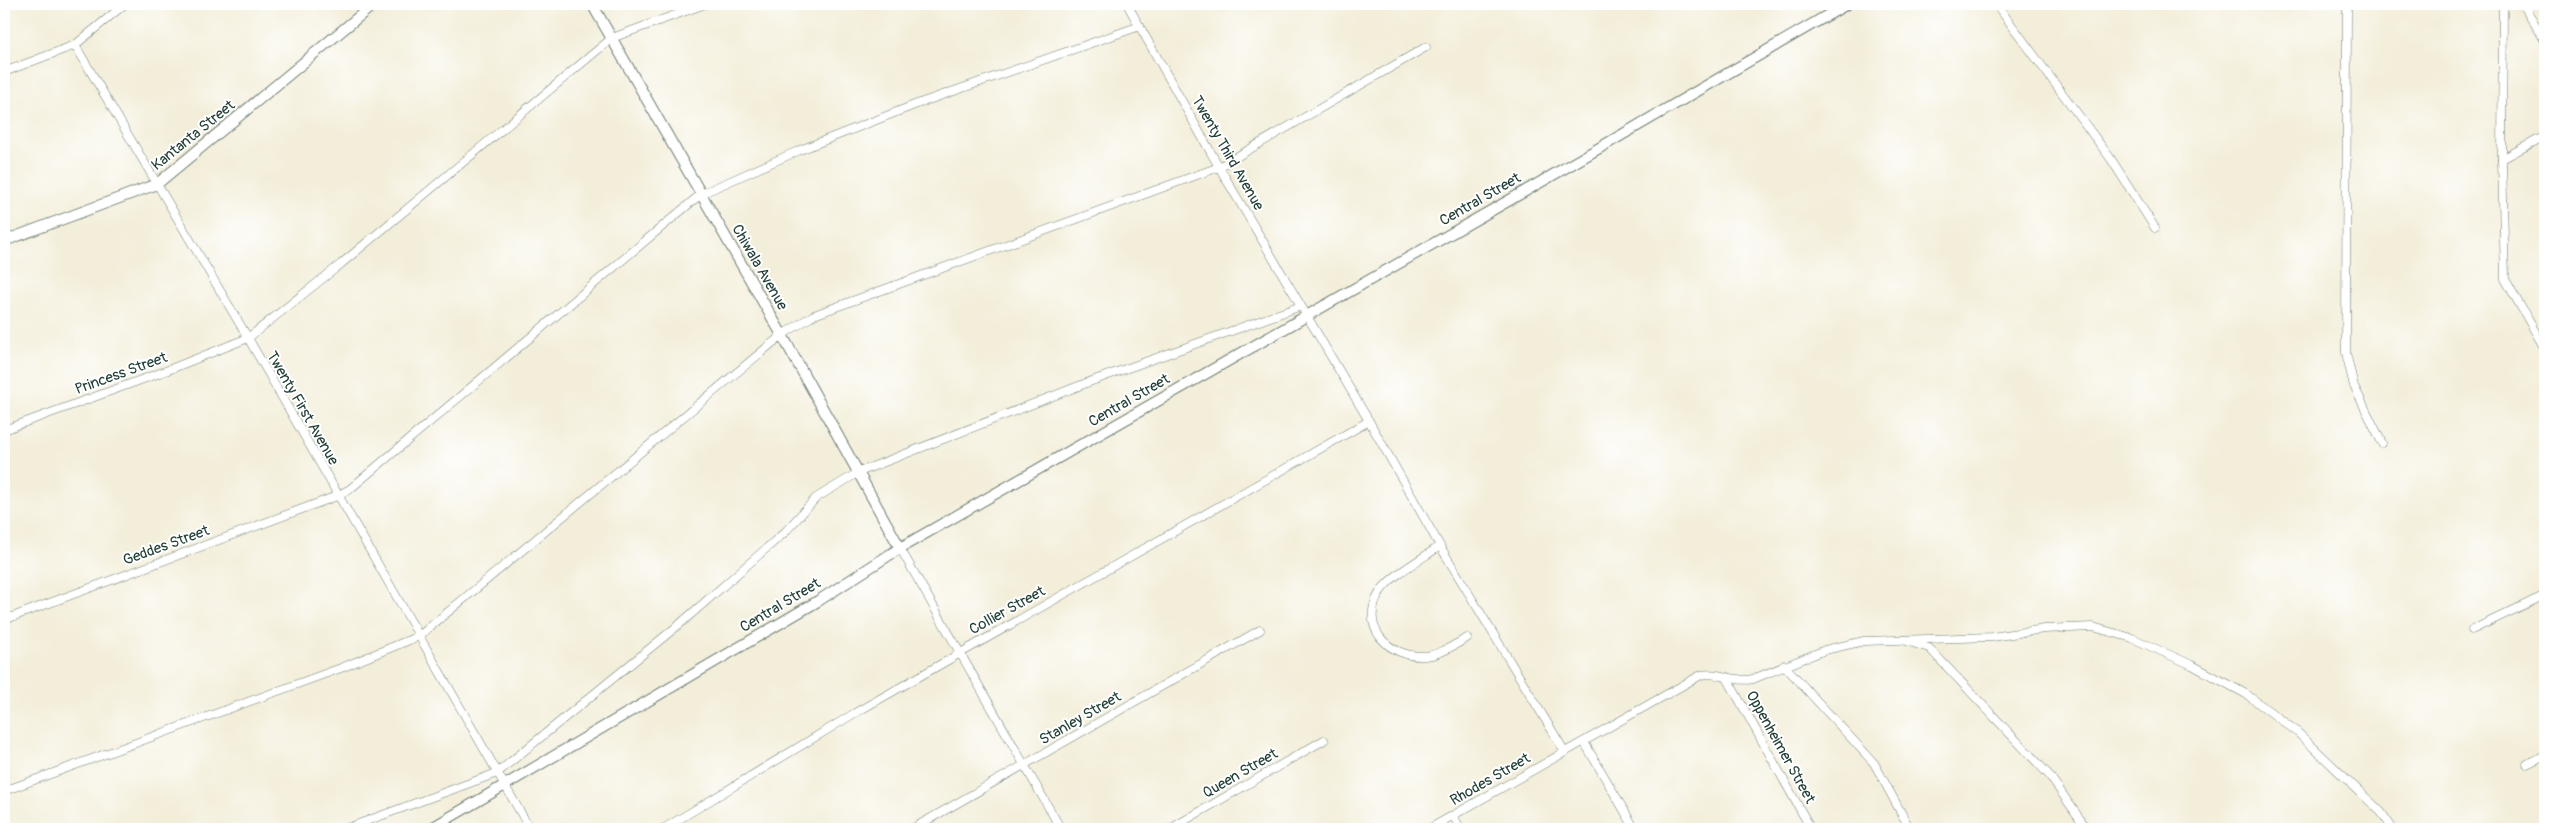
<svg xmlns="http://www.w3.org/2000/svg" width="2549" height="833" font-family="Pangolin,sans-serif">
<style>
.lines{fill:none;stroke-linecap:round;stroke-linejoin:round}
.street-casing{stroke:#697b6e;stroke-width:9}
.secondary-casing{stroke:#697b6e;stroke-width:12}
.street{stroke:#fff;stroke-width:8}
.secondary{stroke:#fff;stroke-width:10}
.labels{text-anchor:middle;stroke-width:4;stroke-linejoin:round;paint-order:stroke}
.street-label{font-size:15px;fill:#1f3d34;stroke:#fff}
</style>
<rect width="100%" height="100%" fill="#fff"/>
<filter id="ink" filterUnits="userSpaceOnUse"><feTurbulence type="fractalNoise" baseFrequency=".02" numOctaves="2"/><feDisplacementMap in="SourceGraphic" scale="10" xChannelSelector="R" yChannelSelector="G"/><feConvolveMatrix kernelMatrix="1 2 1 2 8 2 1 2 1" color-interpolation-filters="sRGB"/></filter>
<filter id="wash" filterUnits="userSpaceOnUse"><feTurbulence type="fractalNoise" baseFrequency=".0096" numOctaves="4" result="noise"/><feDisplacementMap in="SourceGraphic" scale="20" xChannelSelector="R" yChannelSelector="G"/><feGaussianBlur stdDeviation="1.12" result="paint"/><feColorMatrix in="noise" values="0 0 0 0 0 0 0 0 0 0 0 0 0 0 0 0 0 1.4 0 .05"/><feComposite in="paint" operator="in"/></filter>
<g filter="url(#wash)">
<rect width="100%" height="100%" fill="#f3eed9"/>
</g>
<g filter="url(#ink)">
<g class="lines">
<defs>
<g id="street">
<polyline points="1127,4 1219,167 1369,421 1440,546 1565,752"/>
<polyline points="1996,4 2111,159 2155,228"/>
<polyline points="2129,4 2184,4"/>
<polyline points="2347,4 2346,353 2354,386 2382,443"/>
<polyline points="2523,4 2545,41"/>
<polyline points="75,45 248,338 530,829"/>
<polyline points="4,72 75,45 125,4"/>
<polyline points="2545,136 2502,159 2505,279 2545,349"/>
<polyline points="2502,159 2503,4"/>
<polyline points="4,430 168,370 248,338 341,264 612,38 705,4"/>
<path d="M1440 546C1423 558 1390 576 1380 592 1358 627 1389 658 1425 656 1440 655 1454 645 1467 638"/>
<polyline points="900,548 1061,829"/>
<polyline points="4,620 337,496 350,489 701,194 800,150 917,104 1140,26"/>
<polyline points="2472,630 2545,595"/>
<polyline points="1906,641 1929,648 2049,775 2087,829"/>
<polyline points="1784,665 1874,763 1910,829"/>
<polyline points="1727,678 1811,829"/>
<polyline points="1584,742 1635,829"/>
<polyline points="2527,764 2545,755"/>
<polyline points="4,791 341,668 419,636 782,335 814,315 1219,167 1426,47"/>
<polyline points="1453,816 1461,829"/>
<polyline points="345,829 497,773 681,623 785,532 816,498 859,472 1089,382 1301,306"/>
<polyline points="663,829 855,713 1369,421"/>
<polyline points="912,829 1260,630"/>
<polyline points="1170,829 1324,740"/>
<path d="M1429 829 1701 675C1720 671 1733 683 1753 679L1825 650 1864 641 1992 637 2044 629 2093 627 2132 638 2192 665 2246 694 2296 731 2381 812 2393 829"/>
</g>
<g id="secondary">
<polyline points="592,4 782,335 900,548"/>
<polyline points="4,241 157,184 374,4"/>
<polyline points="430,829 818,601 900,548 1508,201 1847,4"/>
</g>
</defs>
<use href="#street" class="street-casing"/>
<use href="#secondary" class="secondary-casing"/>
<use href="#street" class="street"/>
<use href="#secondary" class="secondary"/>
</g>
</g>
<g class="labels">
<g class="street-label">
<text transform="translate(193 135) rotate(-39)" y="5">Kantanta Street</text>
<text transform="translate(1228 153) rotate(60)" y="5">Twenty Third Avenue</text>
<text transform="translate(1480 199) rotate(-30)" y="5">Central Street</text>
<text transform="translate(760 267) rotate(60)" y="5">Chiwala Avenue</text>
<text transform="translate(121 373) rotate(-20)" y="5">Princess Street</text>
<text transform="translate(1129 400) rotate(-30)" y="5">Central Street</text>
<text transform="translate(303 408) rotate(60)" y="5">Twenty First Avenue</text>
<text transform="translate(166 545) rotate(-20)" y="5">Geddes Street</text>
<text transform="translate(780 605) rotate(-31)" y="5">Central Street</text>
<text transform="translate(1007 610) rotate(-29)" y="5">Collier Street</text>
<text transform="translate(1080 718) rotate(-30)" y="5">Stanley Street</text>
<text transform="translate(1781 747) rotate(61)" y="5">Oppenheimer Street</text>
<text transform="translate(1240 773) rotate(-30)" y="5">Queen Street</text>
<text transform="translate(1490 779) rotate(-30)" y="5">Rhodes Street</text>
</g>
</g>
<rect width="2549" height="833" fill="none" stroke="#fff" stroke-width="20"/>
</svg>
